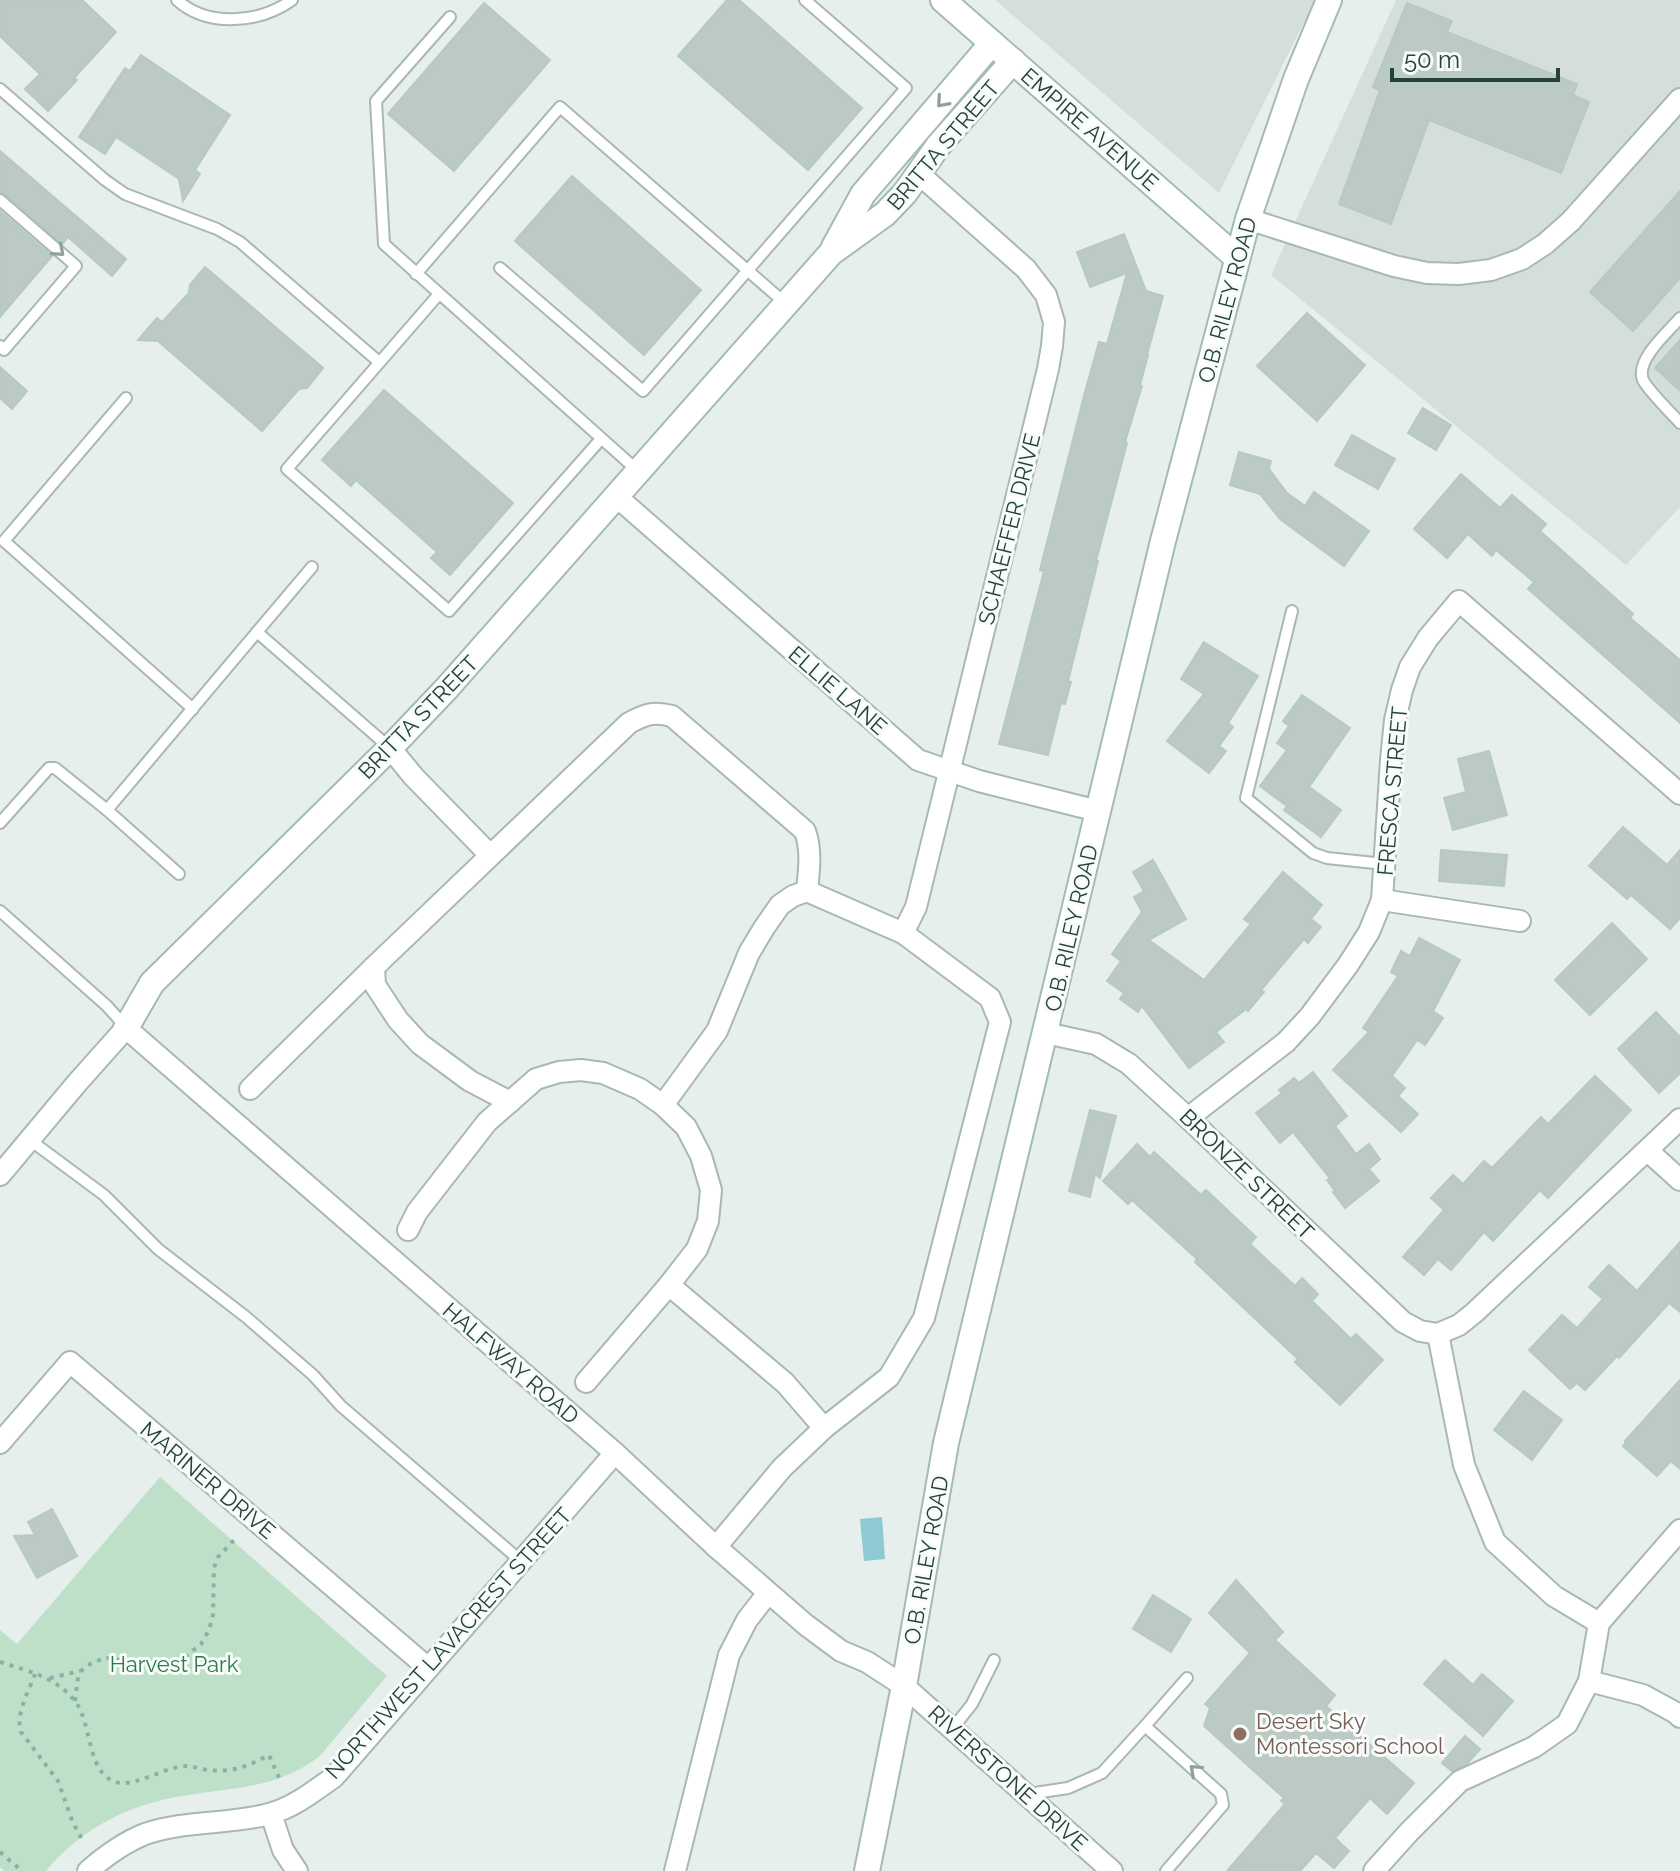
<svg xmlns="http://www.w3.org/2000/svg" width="1680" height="1871" font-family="Raleway,sans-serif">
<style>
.built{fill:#d4dfda}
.green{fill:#bfe0c8}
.water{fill:#8ec9d4}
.building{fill:#bbcac4;stroke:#b8c9c2;stroke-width:2}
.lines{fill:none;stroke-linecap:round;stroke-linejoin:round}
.lane-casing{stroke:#a8b8b2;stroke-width:14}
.street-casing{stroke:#a8b8b2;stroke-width:24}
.secondary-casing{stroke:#a4bbb3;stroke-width:28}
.path{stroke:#86b3a5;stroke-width:4;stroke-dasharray:4 6;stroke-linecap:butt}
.lane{stroke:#fff;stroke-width:10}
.street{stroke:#fff;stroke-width:20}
.secondary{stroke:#fff;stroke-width:24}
.oneway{stroke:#92a09c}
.education-dot{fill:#8d6e63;stroke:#f7fbf9;stroke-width:3}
.labels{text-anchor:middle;stroke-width:6;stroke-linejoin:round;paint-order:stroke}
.street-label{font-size:22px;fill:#24423a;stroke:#f7fbf9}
.park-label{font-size:22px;fill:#2d7a4b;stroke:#f7fbf9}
.education-label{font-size:22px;fill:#785e54;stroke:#f7fbf9;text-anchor:start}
</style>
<rect width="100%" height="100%" fill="#e6efeb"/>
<g class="built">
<polygon points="995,0 1315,0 1219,193"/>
<polygon points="1396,0 1680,0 1680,507 1626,565 1271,275"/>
</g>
<path class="green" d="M160 1477 387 1676C370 1696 353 1716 336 1737 329 1744 323 1754 316 1759 272 1790 231 1787 182 1796 127 1805 81 1829 46 1871H4L0 1867V1630L17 1644Z"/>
<polygon class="water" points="882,1517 885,1559 864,1561 860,1519"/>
<g class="building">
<polygon points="0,0 82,0 116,32 74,78 77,80 48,111 25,89 40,74 0,36"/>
<polygon points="727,0 739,0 862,108 808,170 678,56"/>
<polygon points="484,3 550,60 454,171 388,114"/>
<polygon points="1407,3 1452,21 1447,32 1577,84 1573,95 1589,102 1561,173 1429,120 1391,224 1339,204 1380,90 1373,87"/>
<polygon points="141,55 230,115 195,170 200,174 183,201 179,179 116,137 105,154 79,137 125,68 130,71"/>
<polygon points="0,151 126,259 112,276 68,237 62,244 5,194 0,192"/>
<polygon points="572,176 701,290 644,355 515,241"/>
<polygon points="1680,191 1680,278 1633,331 1590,292"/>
<polygon points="0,211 52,256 0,317"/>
<polygon points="1124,234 1146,291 1163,296 1147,355 1148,355 1140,385 1142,386 1125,442 1127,443 1096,561 1098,561 1068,681 1071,682 1065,704 1061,703 1048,755 999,744 1044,571 1040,570 1085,392 1099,342 1107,344 1127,273 1090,287 1077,252"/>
<polygon points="205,267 323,368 307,388 299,389 262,431 158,341 138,340 157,318 162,322 189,293 190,285"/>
<polygon points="1307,313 1365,365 1317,421 1257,366"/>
<polygon points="1680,340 1680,391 1655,368"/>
<polygon points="0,367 27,391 12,409 0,398"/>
<polygon points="384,390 513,503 450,575 431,558 437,552 356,480 351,486 322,460"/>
<polygon points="1423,408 1451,425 1436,450 1408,433"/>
<polygon points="1352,435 1395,459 1378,489 1335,465"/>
<polygon points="1239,452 1271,461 1269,469 1287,493 1305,506 1314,492 1369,531 1344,566 1280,519 1260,494 1230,485"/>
<polygon points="1461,474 1500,508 1512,495 1546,524 1540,531 1633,614 1630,618 1680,660 1680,723 1528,589 1534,582 1496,550 1492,556 1468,534 1447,558 1414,529"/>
<polygon points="1204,642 1258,676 1228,723 1233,727 1219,746 1226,751 1209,773 1167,741 1204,694 1181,679"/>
<polygon points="1302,695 1350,728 1309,787 1341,810 1321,837 1284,810 1287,806 1260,786 1287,750 1277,743 1289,726 1283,721"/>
<polygon points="1489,751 1507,815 1453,830 1444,798 1466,792 1458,759"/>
<polygon points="1623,827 1667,865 1680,850 1680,918 1670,929 1631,895 1627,899 1589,866"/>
<polygon points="1441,850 1507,855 1504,886 1439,881"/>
<polygon points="1153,860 1186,919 1149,940 1204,980 1251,924 1244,919 1283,872 1322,905 1311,919 1321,927 1308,943 1304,939 1261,990 1264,992 1248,1011 1246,1009 1216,1032 1224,1042 1189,1068 1142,1006 1138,1012 1120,999 1124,993 1107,981 1121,961 1112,954 1142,912 1134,897 1144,891 1133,872"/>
<polygon points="1612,923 1647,959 1590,1015 1555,980"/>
<polygon points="1419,938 1460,960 1433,1011 1443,1018 1425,1045 1417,1040 1392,1076 1405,1088 1398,1096 1418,1114 1401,1132 1333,1070 1369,1032 1363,1028 1398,976 1391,972 1401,951 1410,956"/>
<polygon points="1656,1012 1680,1037 1680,1073 1659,1093 1618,1049"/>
<polygon points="1313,1072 1347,1116 1335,1126 1356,1154 1369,1144 1380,1159 1369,1169 1379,1181 1345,1208 1333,1192 1335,1191 1327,1180 1330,1178 1293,1132 1280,1143 1256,1113 1282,1093 1279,1090 1294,1078 1299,1083"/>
<polygon points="1595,1076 1631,1110 1548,1198 1540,1190 1493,1241 1484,1232 1451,1270 1438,1259 1424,1275 1403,1257 1444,1210 1431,1198 1453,1175 1463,1184 1484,1161 1492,1168 1541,1117 1548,1124"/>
<polygon points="1090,1110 1116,1116 1100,1178 1095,1174 1090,1197 1069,1191"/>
<polygon points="1137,1144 1150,1157 1154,1152 1201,1195 1206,1190 1256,1237 1250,1244 1295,1286 1302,1278 1318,1294 1312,1301 1351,1339 1356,1334 1383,1360 1340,1405 1295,1362 1298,1359 1195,1262 1197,1259 1132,1200 1128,1204 1103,1181"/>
<polygon points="1680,1242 1680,1312 1669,1303 1619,1358 1617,1356 1585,1390 1577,1383 1570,1389 1529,1350 1562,1315 1577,1328 1603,1299 1589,1287 1609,1265 1637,1291"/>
<polygon points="1680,1380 1680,1469 1671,1461 1657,1476 1623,1446 1626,1442 1625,1441"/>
<polygon points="1524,1391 1562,1420 1532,1460 1494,1430"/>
<polygon points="52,1509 77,1556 37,1578 14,1536 35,1535 28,1522"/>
<polygon points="1236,1580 1283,1632 1275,1640 1335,1695 1326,1706 1414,1783 1387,1814 1370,1798 1335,1838 1349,1851 1334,1868 1316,1853 1300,1871 1227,1871 1285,1804 1281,1801 1284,1798 1204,1726 1210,1708 1205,1704 1250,1653 1209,1613"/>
<polygon points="1153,1595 1191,1619 1171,1652 1133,1629"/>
<polygon points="1445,1660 1473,1685 1482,1674 1513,1701 1483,1736 1424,1684"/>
<polygon points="1465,1736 1480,1749 1467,1764 1452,1771 1442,1763"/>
</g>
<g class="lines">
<defs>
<g id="lane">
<path d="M177 0C208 28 260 23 292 0"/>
<polyline points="450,17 376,101 384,244 638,471"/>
<polyline points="0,89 105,180 125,194 217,229 240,242 379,362"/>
<polyline points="0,200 76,266 4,350 0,346"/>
<polyline points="500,268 643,391 906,88 805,0"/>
<polyline points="416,274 560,107 785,303"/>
<polyline points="439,294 287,469 449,611 601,439"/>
<path d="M1680 318C1668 332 1635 360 1643 380 1647 389 1672 414 1680 423"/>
<polyline points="126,398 4,541 193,709"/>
<polyline points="312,567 257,632 390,748"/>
<polyline points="1292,611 1246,798 1313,853 1327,858 1384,864"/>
<polyline points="107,810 179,874"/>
<polyline points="0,823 49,768 55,768 107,810 257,632"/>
<polyline points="0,911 107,1006 125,1026"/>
<polyline points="30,1140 104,1195 158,1249 246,1317 313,1375 341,1406 522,1562"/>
<polyline points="1145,1726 1187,1678"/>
<polyline points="953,1728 972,1704 994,1660"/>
<polyline points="1028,1794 1068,1788 1102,1773 1145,1726 1221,1794 1223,1805 1166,1871"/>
</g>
<g id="street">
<polyline points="1248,219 1394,266 1427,273 1459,274 1491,270 1522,259 1545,244 1571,221 1680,99"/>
<polyline points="617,497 918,760 979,781 1098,811"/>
<polyline points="390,748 414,777 490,855"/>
<polyline points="1382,900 1520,921"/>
<polyline points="903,933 916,907 1048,369 1052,346 1054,322 1046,295 1026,269 918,173"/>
<polyline points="374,967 375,985 398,1020 420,1044 470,1081 510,1102"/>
<polyline points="1046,1033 1096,1044 1129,1064 1188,1118 1403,1322 1420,1331 1438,1334"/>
<path d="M250 1089 374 967 629 723C646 714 654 711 672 716L805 831C812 851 809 870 807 891"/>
<polyline points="663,1105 717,1031 749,953 764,928 780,905 793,896 807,891 903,933 990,998 1000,1022 924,1318 889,1377 824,1428 782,1468 716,1547"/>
<polyline points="1188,1118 1286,1042 1310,1016 1348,965 1369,932 1382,900 1391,760 1395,720 1402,690 1410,667 1428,638 1459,601 1680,794"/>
<polyline points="1648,1151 1680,1180"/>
<polyline points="0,1175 77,1083 126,1028 615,1453 716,1547 806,1625 841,1651 867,1662 904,1686 1112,1871"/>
<polyline points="408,1230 417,1212 487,1122 536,1079 559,1072 581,1070 603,1073 640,1089 663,1105 686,1127 701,1156 711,1190 708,1221 697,1249 669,1285 586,1382"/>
<polyline points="669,1285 785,1383 824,1428"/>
<polyline points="1438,1334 1464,1465 1495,1542 1554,1596 1599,1623"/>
<polyline points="1438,1334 1459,1325 1474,1313 1680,1119"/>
<polyline points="0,1443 70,1362 427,1667"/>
<polyline points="1589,1681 1643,1695 1676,1713 1680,1717"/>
<polyline points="271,1814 283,1850 297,1871"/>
<path d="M88 1871C104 1857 125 1842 145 1834 185 1820 229 1825 269 1814 293 1808 314 1791 334 1777L615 1453"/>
<polyline points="675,1871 729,1655 747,1620 768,1593"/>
<polyline points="1374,1871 1409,1832 1460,1781 1534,1747 1567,1724 1589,1681 1599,1623 1680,1530"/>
</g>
<g id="secondary">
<polyline points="943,0 1237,258"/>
<polyline points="834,247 863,194 992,43"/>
<polyline points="126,1028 152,983 390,748 447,688 831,253 885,214 905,193 938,146 1013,61"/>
<polyline points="867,1871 904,1686 946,1443 1163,541 1248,219 1296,79 1329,0"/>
</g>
</defs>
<use href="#lane" class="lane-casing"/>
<use href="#street" class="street-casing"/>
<use href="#secondary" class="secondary-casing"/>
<g class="path">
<path d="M0 1662C28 1671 56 1677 75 1701 93 1724 86 1778 120 1783 139 1785 164 1767 186 1766 194 1766 202 1770 210 1770 232 1773 250 1765 269 1755L280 1780"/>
<path d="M35 1674C29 1691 15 1714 21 1732L58 1781 73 1823 82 1839"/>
<polyline points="50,1678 80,1671"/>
<polyline points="75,1701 78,1677 82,1670 93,1662 107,1658 156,1665 170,1663 186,1656 201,1644 209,1630 213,1615 214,1568 218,1557 234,1540"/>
<polyline points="0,1852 22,1871"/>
</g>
<use href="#lane" class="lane"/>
<use href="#street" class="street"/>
<use href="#secondary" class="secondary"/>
</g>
<defs><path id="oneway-chevron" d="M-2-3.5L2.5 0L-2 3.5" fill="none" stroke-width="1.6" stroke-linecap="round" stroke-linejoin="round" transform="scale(2)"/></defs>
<g class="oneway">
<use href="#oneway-chevron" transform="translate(942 102) rotate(131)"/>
<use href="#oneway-chevron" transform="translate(59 251) rotate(41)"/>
<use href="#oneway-chevron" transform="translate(1195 1770) rotate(-138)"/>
</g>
<circle class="education-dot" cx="1240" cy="1734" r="8"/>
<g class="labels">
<g class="street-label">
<text transform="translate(1090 129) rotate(41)" y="8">EMPIRE AVENUE</text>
<text transform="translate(943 145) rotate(-50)" y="8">BRITTA STREET</text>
<text transform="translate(1227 300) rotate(-75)" y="8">O.B. RILEY ROAD</text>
<text transform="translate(1009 529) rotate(-76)" y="8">SCHAEFFER DRIVE</text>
<text transform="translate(838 690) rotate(41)" y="8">ELLIE LANE</text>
<text transform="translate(418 717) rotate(-46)" y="8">BRITTA STREET</text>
<text transform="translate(1392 791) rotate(-85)" y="8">FRESCA STREET</text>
<text transform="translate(1071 928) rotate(-77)" y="8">O.B. RILEY ROAD</text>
<text transform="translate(1247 1174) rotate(44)" y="8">BRONZE STREET</text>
<text transform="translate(511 1363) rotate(41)" y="8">HALFWAY ROAD</text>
<text transform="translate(208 1480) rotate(40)" y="8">MARINER DRIVE</text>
<text transform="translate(926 1560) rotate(-80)" y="8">O.B. RILEY ROAD</text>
<text transform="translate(448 1643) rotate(-48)" y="8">NORTHWEST LAVACREST STREET</text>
<text transform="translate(1008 1778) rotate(42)" y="8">RIVERSTONE DRIVE</text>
</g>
<g class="park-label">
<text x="174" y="1672">Harvest Park</text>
</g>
<g class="education-label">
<text x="1256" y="1729">Desert Sky<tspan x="1256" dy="25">Montessori School</tspan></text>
</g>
</g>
<path d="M1392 68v12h166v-12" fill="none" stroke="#24423a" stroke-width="4"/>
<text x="1404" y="68" font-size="24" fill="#24423a" stroke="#f7fbf9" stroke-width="6" paint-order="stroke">50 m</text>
</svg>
